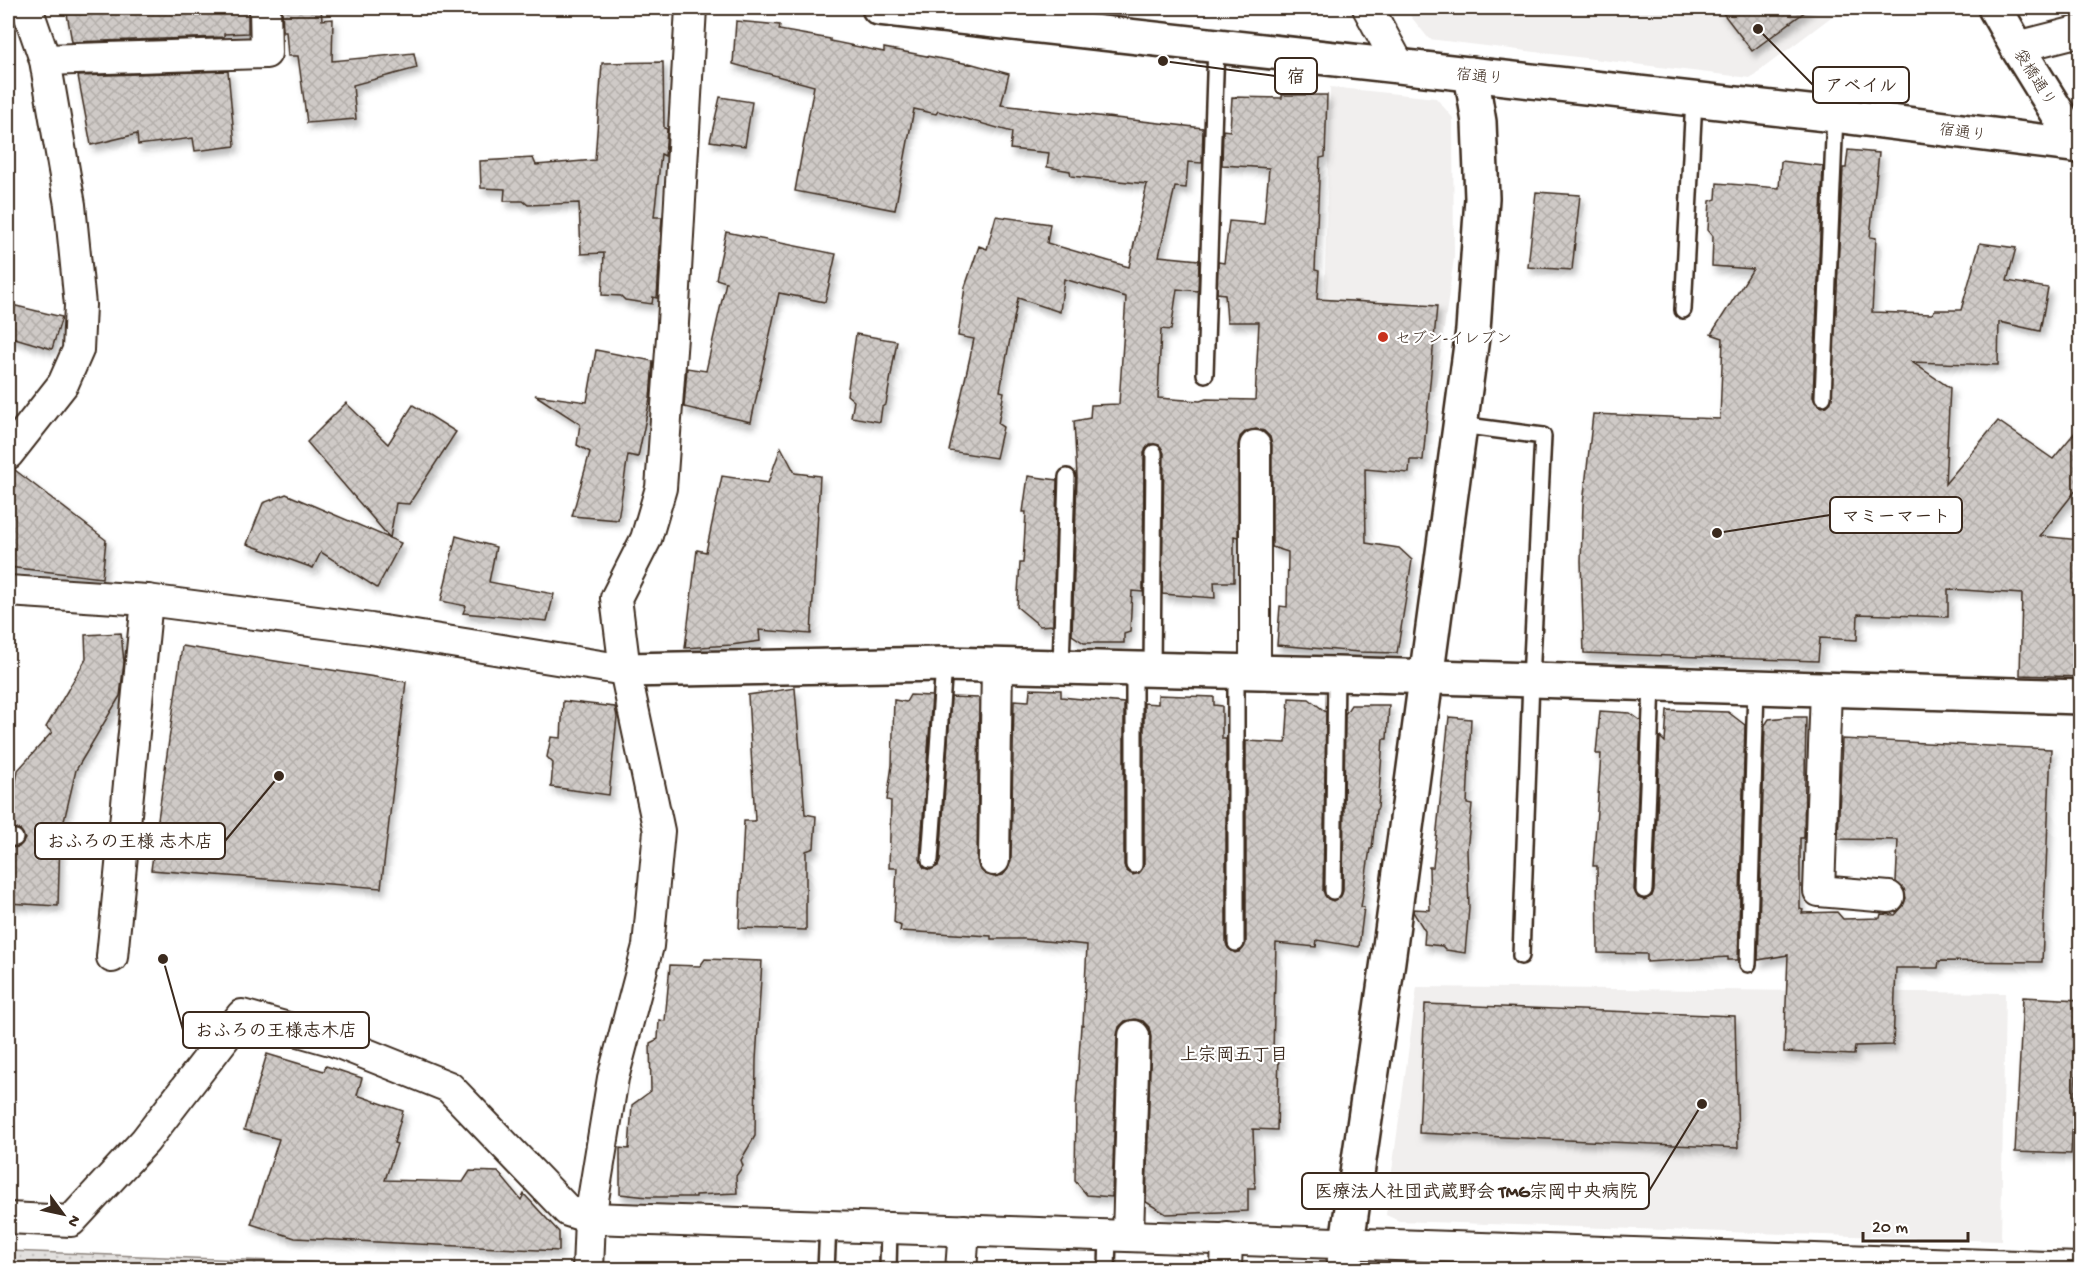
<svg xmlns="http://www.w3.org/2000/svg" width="2088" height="1277" font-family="'Gochi Hand','Klee One',sans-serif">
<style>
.built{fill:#f1efee}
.grass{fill:url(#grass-dots);stroke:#8e857e;stroke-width:1.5}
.building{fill:url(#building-cross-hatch);stroke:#3b2a1e;stroke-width:1.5;filter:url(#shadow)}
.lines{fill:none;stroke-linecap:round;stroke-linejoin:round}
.service-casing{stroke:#3b2a1e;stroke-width:20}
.minor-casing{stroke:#3b2a1e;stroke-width:34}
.tertiary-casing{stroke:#3b2a1e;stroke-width:38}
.primary-casing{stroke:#3b2a1e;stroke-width:38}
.service{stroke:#fff;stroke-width:15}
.minor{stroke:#fff;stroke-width:30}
.tertiary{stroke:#fff;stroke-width:33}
.primary{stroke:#fff;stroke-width:33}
.poi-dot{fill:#c8321e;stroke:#fff;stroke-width:2}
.labels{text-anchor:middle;stroke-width:4.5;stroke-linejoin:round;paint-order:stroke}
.street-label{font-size:16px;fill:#3b2a1e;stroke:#fff}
.poi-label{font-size:16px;fill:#3b2a1e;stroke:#fff;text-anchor:start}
.neighbourhood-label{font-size:18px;font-weight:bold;fill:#3b2a1e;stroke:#fff}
.leader{fill:none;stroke:#3b2a1e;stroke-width:2}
.callout-dot{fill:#3b2a1e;stroke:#fff;stroke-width:2}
.callout{fill:#fff;stroke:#3b2a1e;stroke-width:2}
.callout-label{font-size:18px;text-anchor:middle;font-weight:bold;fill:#3b2a1e}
</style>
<defs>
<pattern id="grass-dots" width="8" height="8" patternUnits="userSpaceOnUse" patternTransform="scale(1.5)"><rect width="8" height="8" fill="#e2e0de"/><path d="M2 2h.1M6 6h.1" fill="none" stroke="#c3c0be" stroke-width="1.8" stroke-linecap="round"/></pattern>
<pattern id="building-cross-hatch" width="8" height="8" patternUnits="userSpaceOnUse" patternTransform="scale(1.5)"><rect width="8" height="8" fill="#cfcac7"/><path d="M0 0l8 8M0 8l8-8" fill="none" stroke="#b3aeaa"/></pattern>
<filter id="shadow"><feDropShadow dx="3.5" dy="6" stdDeviation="3" flood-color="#0004"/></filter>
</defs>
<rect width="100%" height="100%" fill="#fff"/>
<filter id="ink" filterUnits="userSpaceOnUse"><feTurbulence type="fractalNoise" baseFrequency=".0167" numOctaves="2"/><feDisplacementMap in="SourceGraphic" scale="12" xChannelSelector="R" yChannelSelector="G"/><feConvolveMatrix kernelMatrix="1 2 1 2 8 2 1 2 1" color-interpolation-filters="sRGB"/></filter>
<g filter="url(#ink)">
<g class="built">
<polygon points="1404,8 1843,8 1750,78 1429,39"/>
<polygon points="1330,87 1436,98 1453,118 1454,258 1435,391 1322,384"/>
<polygon points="1417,987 2005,993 2001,1241 1399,1221 1386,1215"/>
</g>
<polygon class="grass" points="8,1251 482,1269 8,1270"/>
<g class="building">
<polygon points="101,8 248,8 248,33 224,34 224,37 72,42 67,14 101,14"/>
<polygon points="282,8 321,8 322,20 333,19 332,61 414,53 417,68 353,85 356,119 307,123 298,56 288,56 286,31 283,31"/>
<polygon points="1719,8 1810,8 1752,51"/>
<polygon points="736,21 780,25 779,30 830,39 830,41 884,52 884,48 969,64 969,63 1009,74 1001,105 1203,128 1202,163 1188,162 1186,188 1175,187 1159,256 1199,260 1198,291 1177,289 1171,330 1161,329 1158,398 1200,401 1206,399 1255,400 1259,322 1227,322 1225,294 1217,293 1218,262 1224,263 1229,221 1264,224 1269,168 1222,165 1223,130 1230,131 1232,97 1282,98 1282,95 1327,95 1325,157 1320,158 1315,270 1319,271 1317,299 1437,306 1423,460 1410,460 1409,473 1365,469 1366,543 1399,548 1412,560 1397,653 1359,652 1277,645 1280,606 1287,607 1288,552 1272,547 1272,445 1270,437 1264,431 1256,429 1246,431 1240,437 1238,445 1238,537 1234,536 1234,582 1214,582 1215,598 1162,594 1164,453 1159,445 1150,444 1144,453 1143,592 1132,591 1130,632 1124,634 1124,643 1084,643 1072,635 1077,477 1074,421 1090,418 1091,405 1119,404 1126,297 1064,279 1060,312 1018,298 1000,391 1004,392 998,424 1003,427 996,458 949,451 974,339 958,336 965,287 979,246 987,249 996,216 1050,224 1047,243 1129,267 1147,184 1071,176 1070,171 1047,167 1049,153 1010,149 1012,132 938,111 936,114 914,109 895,210 795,191 814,86 733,64"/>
<polygon points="663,62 664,128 667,129 665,156 661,154 654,217 662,217 657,298 653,297 652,304 625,300 621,296 602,295 604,253 581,254 579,203 528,205 523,201 504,201 505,189 481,188 480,161 533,158 536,165 595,160 602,63"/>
<polygon points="228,71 235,146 195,151 193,138 138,145 137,134 91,145 78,76"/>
<polygon points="720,97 752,102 745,146 710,141"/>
<polygon points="1848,150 1879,153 1870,237 1876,238 1872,312 1932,314 1935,310 1961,310 1980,243 2016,248 2007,281 2048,288 2040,331 1999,322 1998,365 1912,362 1950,388 1945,484 1998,421 2053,459 2080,426 2080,485 2040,536 2080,540 2080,677 2020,675 2022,594 1948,589 1948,617 1858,614 1857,640 1820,638 1818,661 1584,653 1581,561 1583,504 1593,414 1720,419 1723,338 1711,334 1753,269 1712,266 1713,236 1708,230 1710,201 1716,199 1717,183 1779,188 1781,161 1823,166 1813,397 1815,402 1822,407 1827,406 1831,402 1843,168 1846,168"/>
<polygon points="1536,192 1580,195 1572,270 1528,267"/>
<polygon points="726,232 836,254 825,302 779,293 751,422 684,407 687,368 706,371 726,282 716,279"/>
<polygon points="8,304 62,317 52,349 8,336"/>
<polygon points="856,334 897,341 886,404 882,407 880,422 851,417 854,401 847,395"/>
<polygon points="596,350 653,361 650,399 638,457 628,455 618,520 572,516 590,452 577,445 580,424 535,395 587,402"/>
<polygon points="346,403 388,444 413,405 456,432 409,504 396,503 390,538 307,442"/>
<polygon points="781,447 795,473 820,476 811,634 759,630 760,641 731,645 685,648 697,550 706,552 722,476 768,483"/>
<polygon points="15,470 106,540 102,578 8,567 8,471"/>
<polygon points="1028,476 1057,480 1053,625 1040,626 1017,607 1020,563 1023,563 1026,512 1023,512"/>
<polygon points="286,494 401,543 377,588 321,552 313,568 247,544 263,503"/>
<polygon points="456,536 496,547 489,582 554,594 547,621 463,613 466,606 441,601"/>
<polygon points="121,633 124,662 120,696 76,770 60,838 58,906 8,903 8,848 19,847 25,839 20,830 8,828 18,770 52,732 46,727 86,659 85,635"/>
<polygon points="182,646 406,682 381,888 151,870"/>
<polygon points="795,688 805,814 816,816 814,848 806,851 806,930 739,928 744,821 755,821 748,695"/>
<polygon points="1030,689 1061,690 1061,697 1124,703 1124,865 1126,870 1133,875 1139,873 1144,865 1144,703 1158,704 1158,695 1214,697 1214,705 1222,706 1222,739 1226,739 1226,943 1228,948 1235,953 1241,951 1246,943 1246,741 1286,743 1289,698 1309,699 1326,712 1323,891 1328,899 1333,901 1341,896 1343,891 1345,714 1351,705 1389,705 1387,739 1383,739 1378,808 1376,810 1372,849 1370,849 1361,907 1364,907 1359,947 1317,940 1316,947 1276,943 1273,1051 1279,1053 1277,1130 1253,1129 1255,1188 1248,1188 1248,1211 1166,1214 1146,1202 1151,1037 1149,1027 1143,1021 1135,1019 1125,1021 1119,1027 1117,1035 1112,1197 1087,1195 1075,1181 1076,1105 1081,1025 1083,1025 1087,945 1024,939 991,939 991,936 900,931 901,926 894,922 897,868 889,868 891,801 887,800 892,765 894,700 906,702 910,695 932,696 920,859 924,868 930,870 938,866 940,861 951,697 979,698 977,860 979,868 985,874 994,877 1003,875 1008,869 1011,860 1014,700 1029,701"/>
<polygon points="563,701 615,707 617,717 609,795 551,787 553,763 547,757 551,737 561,738"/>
<polygon points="1667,710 1728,712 1745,725 1738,960 1728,960 1728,957 1647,962 1647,954 1598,953 1597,866 1593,866 1601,754 1596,754 1600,711 1630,713 1641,721 1634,890 1638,898 1644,900 1652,896 1654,890 1660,737 1665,742"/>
<polygon points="1449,717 1471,719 1467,804 1472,805 1467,850 1469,908 1465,953 1446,950 1442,946 1424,944 1425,931 1413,912 1414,909 1430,910 1429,867 1433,867"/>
<polygon points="1787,717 1806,717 1804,838 1800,838 1800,909 1803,910 1802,913 1837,912 1843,919 1880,918 1881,914 1895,915 1903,906 1906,898 1904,889 1896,882 1898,840 1838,839 1842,739 2051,749 2042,962 1939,961 1938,968 1896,968 1893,1045 1855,1046 1854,1055 1784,1052 1788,955 1758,960 1765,725 1769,719"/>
<polygon points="705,959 762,961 756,1060 755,1136 741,1160 743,1166 736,1176 737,1193 696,1195 696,1197 648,1197 620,1194 620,1148 629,1149 632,1105 651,1091 650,1043 658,1039 659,1020 665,1021 670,965 700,966"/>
<polygon points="2023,997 2080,1000 2071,1154 2015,1152"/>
<polygon points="1425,1004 1735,1016 1738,1148 1419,1133"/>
<polygon points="267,1054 324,1071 326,1066 362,1078 357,1095 403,1111 394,1143 397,1144 385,1180 463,1182 470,1171 498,1172 521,1200 524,1194 559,1232 559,1251 295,1238 251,1224 279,1139 244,1130"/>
</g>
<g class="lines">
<defs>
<g id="service">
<polyline points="1683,310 1694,99"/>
<polyline points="1205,374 1216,45"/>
<polyline points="1823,397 1835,115"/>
<polyline points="1460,425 1543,436 1531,680 1521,956"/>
<polyline points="1061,667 1067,477"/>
<polyline points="1152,670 1154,453"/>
<polyline points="1236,672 1236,943"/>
<polyline points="8,838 15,838"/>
<polyline points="930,860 944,664"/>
<polyline points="1134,865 1134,669"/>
<polyline points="1644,890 1652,684"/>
<polyline points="1333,891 1336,674"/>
<polyline points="1748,964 1756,687"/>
<polyline points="826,1270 828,1225"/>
<polyline points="888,1270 889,1227"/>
<polyline points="1107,1270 1108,1234"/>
</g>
<g id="minor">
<polyline points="1368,8 1399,65"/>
<polyline points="2017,47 2080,31"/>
<polyline points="45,60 266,53 265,8"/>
<polyline points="8,454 63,384 78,350 80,305 70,205 45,60 27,8"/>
<polyline points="8,591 147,600 371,629 625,670"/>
<polyline points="1255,672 1255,446"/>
<polyline points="1826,689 1819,891 1889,897"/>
<polyline points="994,860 997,665"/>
<polyline points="112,957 147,600"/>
<polyline points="8,1218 71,1221 145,1141 242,1015 334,1041 449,1087 568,1211 590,1218 2080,1268"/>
<polyline points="1128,1235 1134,1036"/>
<polyline points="588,1270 590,1218 613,1078 648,946 659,831 625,670 616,598 646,539 661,488 673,323 691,8"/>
<polyline points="961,1270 964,1230"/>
<polyline points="1226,1270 1227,1238"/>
</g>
<g id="tertiary">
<polyline points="1995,8 2017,47 2078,146"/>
<polyline points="625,670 944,664 1336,674 2080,697"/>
<polyline points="1343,1270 1388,961 1473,330 1482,198 1479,122 1471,74"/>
</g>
<polyline id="primary" points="879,8 1835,115 2080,146"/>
</defs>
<use href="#service" class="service-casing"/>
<use href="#minor" class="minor-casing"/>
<use href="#tertiary" class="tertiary-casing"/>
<use href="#primary" class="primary-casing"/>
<use href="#service" class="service"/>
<use href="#minor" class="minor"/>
<use href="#tertiary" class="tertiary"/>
<use href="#primary" class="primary"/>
</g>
</g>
<circle class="poi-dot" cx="1383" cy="337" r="6"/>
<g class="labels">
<g class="street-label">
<text transform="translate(1480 75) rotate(6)" y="6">宿通り</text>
<text transform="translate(2036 77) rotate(58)" y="6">袋橋通り</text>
<text transform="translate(1963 131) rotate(8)" y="6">宿通り</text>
</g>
<g class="poi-label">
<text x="1395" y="343">セブン-イレブン</text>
</g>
<g class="neighbourhood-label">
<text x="1234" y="1060">上宗岡五丁目</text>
</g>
</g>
<path class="leader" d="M1163 61L1275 76M1758 29L1813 85M1717 533L1830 515M279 776L225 841M163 959L183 1030M1702 1104L1649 1191"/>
<g class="callout-dot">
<circle cx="1163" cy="61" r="6"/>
<circle cx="1758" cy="29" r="6"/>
<circle cx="1717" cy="533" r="6"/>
<circle cx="279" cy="776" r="6"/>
<circle cx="163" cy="959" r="6"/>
<circle cx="1702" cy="1104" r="6"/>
</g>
<g class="callout">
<rect x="1275" y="58" width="42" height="36" rx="6"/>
<rect x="1813" y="67" width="96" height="36" rx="6"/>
<rect x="1830" y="497" width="132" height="36" rx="6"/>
<rect x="35" y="823" width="190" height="36" rx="6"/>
<rect x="183" y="1012" width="186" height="36" rx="6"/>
<rect x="1302" y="1173" width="347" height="36" rx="6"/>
</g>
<g class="callout-label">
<text x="1296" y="82">宿</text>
<text x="1861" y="91">アベイル</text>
<text x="1896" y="522">マミーマート</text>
<text x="130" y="847">おふろの王様 志木店</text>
<text x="276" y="1036">おふろの王様志木店</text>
<text x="1476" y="1197">医療法人社団武蔵野会 TMG宗岡中央病院</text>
</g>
<rect width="2088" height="1277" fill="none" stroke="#fff" stroke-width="30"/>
<rect x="15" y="15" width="2058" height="1247" fill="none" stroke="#3b2a1e" stroke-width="2" filter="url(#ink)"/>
<g transform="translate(63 1214) rotate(123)" stroke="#ffffff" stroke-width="4.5" paint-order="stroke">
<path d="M0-4.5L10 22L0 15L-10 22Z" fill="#3b2a1e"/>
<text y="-9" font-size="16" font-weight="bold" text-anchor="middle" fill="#3b2a1e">N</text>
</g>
<path d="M1863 1232v9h105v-9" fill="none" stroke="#3b2a1e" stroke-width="3"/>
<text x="1872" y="1232" font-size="18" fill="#3b2a1e" stroke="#ffffff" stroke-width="4.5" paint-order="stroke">20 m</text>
</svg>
